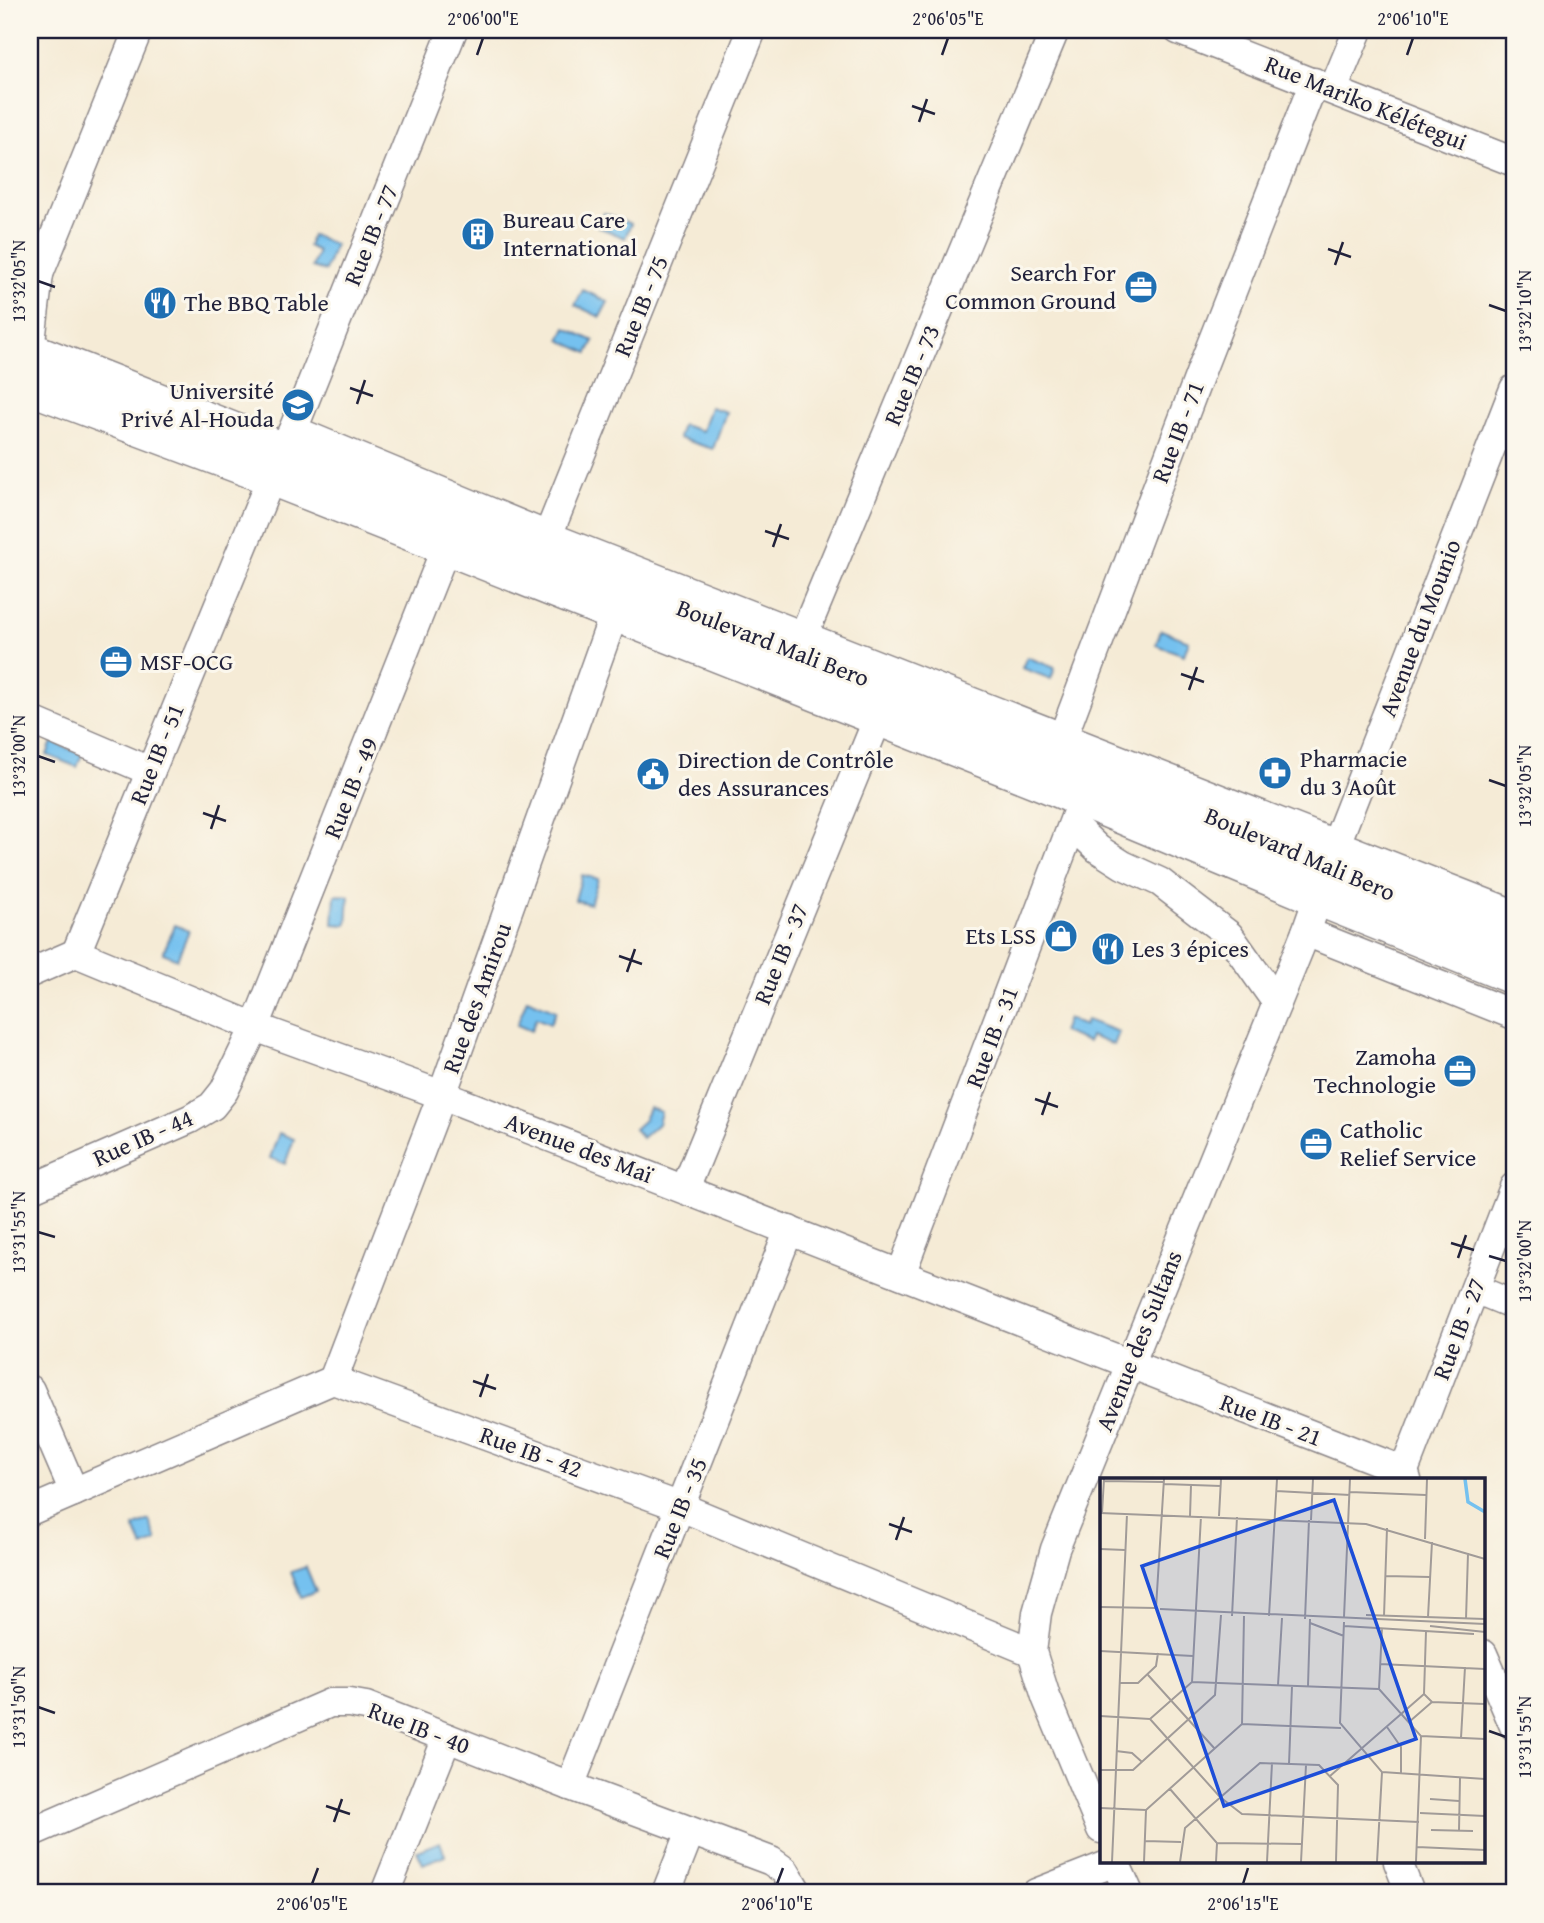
<svg xmlns="http://www.w3.org/2000/svg" width="1544" height="1923" font-family="'Gentium Book Plus',serif">
<style>
.water{fill:#75c1ef;stroke:#4c7295;stroke-width:2}
.lines{fill:none;stroke-linecap:round;stroke-linejoin:round}
.minor-casing{stroke:#8c8688;stroke-width:31}
.major-casing{stroke:#8c8688;stroke-width:38}
.minor{stroke:#fff;stroke-width:28}
.major{stroke:#fff;stroke-width:35}
.ticks{fill:none;stroke:#22223b;stroke-width:2.5}
.labels{text-anchor:middle;stroke-width:6;stroke-linejoin:round;paint-order:stroke}
.street-label{font-size:24px;fill:#22223b;stroke:#fbf7ec}
.poi-label{font-size:24px;fill:#22223b;stroke:#fbf7ec;text-anchor:start}
.inset-river{fill:none;stroke:#75c1ef;stroke-width:3.5}
.inset-road{fill:none;stroke:#a19b98;stroke-width:2}
.view{fill:#1d4ed8;fill-opacity:0.15;stroke:#1d4ed8;stroke-width:3.5}
.inset-edge{fill:none;stroke:#22223b;stroke-width:3.5}
.neatline{fill:none;stroke:#22223b;stroke-width:2.5}
.ticks-label{font-size:18px;text-anchor:middle;fill:#22223b}
</style>
<rect width="100%" height="100%" fill="#fbf7ec"/>
<filter id="ink" filterUnits="userSpaceOnUse"><feTurbulence type="fractalNoise" baseFrequency=".0143" numOctaves="2"/><feDisplacementMap in="SourceGraphic" scale="14" xChannelSelector="R" yChannelSelector="G"/><feConvolveMatrix kernelMatrix="1 2 1 2 8 2 1 2 1" color-interpolation-filters="sRGB"/></filter>
<filter id="wash" filterUnits="userSpaceOnUse"><feTurbulence type="fractalNoise" baseFrequency=".00686" numOctaves="4" result="noise"/><feDisplacementMap in="SourceGraphic" scale="28" xChannelSelector="R" yChannelSelector="G"/><feGaussianBlur stdDeviation="1.57" result="paint"/><feColorMatrix in="noise" values="0 0 0 0 0 0 0 0 0 0 0 0 0 0 0 0 0 1.4 0 .05"/><feComposite in="paint" operator="in"/></filter>
<g filter="url(#wash)">
<rect width="100%" height="100%" fill="#f5ebd6"/>
<g class="water">
<polygon points="604,213 631,224 625,238 598,227"/>
<polygon points="312,235 335,244 325,271 312,267 318,251 308,246"/>
<polygon points="583,290 608,302 600,317 575,305"/>
<polygon points="566,328 594,341 588,353 560,340"/>
<polygon points="710,407 726,412 713,449 678,438 682,425 702,431"/>
<polygon points="1161,630 1189,641 1184,655 1156,645"/>
<polygon points="1027,657 1055,668 1051,679 1022,668"/>
<polygon points="52,742 82,754 77,767 47,755"/>
<polygon points="582,875 598,879 590,904 575,900"/>
<polygon points="335,895 349,896 347,925 333,924"/>
<polygon points="175,925 189,931 177,959 163,953"/>
<polygon points="527,999 556,1011 550,1024 536,1018 531,1031 517,1025"/>
<polygon points="1067,1019 1084,1026 1086,1020 1119,1032 1114,1045 1090,1036 1088,1042 1062,1032"/>
<polygon points="649,1108 661,1112 658,1124 642,1138 634,1129 644,1120"/>
<polygon points="279,1133 294,1139 285,1164 270,1158"/>
<polygon points="149,1520 157,1541 143,1547 134,1527"/>
<polygon points="306,1567 316,1591 301,1597 291,1572"/>
<polygon points="440,1842 445,1855 423,1864 417,1851"/>
</g>
</g>
<g filter="url(#ink)">
<g class="lines">
<defs>
<g id="minor">
<polyline points="1178,30 1514,162"/>
<polyline points="1333,90 1358,30"/>
<polyline points="30,288 39,274 138,30"/>
<polyline points="30,350 39,274"/>
<polyline points="293,430 548,536 1514,914"/>
<polyline points="541,553 752,30"/>
<polyline points="797,651 1055,30"/>
<polyline points="30,720 150,771"/>
<polyline points="1056,755 1204,363 1314,82"/>
<polyline points="1073,825 1098,849 1123,865 1160,882 1229,935 1277,1003"/>
<polyline points="1329,862 1514,389"/>
<polyline points="1306,932 1514,1015"/>
<polyline points="76,953 283,449 293,430 453,30"/>
<polyline points="30,973 76,953 255,1027 442,1095 1404,1471 1407,1480"/>
<polyline points="30,1189 190,1119 212,1106 224,1091 255,1027 446,547"/>
<polyline points="685,1189 878,718"/>
<polyline points="901,1274 1082,799"/>
<polyline points="1475,1289 1514,1305"/>
<polyline points="333,1380 442,1095 614,614"/>
<polyline points="30,1390 74,1492"/>
<polyline points="1404,1471 1514,1187"/>
<polyline points="30,1511 333,1380 681,1507 1032,1652"/>
<polyline points="1483,1654 1514,1726"/>
<polyline points="570,1786 789,1230"/>
<polyline points="1101,1829 1046,1697 1032,1652 1037,1613 1055,1549 1306,932 1318,898"/>
<polyline points="30,1833 330,1703 349,1703 366,1706 570,1786 771,1861 785,1871 798,1893"/>
<polyline points="1115,1862 1129,1893"/>
<polyline points="1398,1862 1410,1893"/>
<polyline points="385,1893 447,1738"/>
<polyline points="666,1893 690,1832"/>
<polyline points="1036,1893 1115,1862"/>
</g>
<g id="major">
<polyline points="30,350 1200,812 1326,868 1514,942"/>
<polyline points="30,387 272,478 1045,784 1318,898 1514,977"/>
</g>
</defs>
<use href="#minor" class="minor-casing"/>
<use href="#major" class="major-casing"/>
<use href="#minor" class="minor"/>
<use href="#major" class="major"/>
</g>
</g>
<path class="ticks" d="M477 55 483 38M942 55 948 38M1407 55 1413 38M912 106 935 114M919 122 927 99M1328 249 1351 257M1335 265 1343 242M38 281 55 287M1489 305 1506 311M350 388 373 396M357 404 365 380M765 531 789 539M773 547 781 524M1181 674 1204 682M1189 690 1197 667M38 756 55 762M1489 780 1506 786M203 813 226 821M211 829 219 805M619 956 642 964M627 972 635 949M1035 1099 1058 1107M1042 1115 1050 1092M38 1232 55 1237M1451 1243 1474 1250M1489 1256 1506 1261M1458 1258 1466 1235M473 1381 496 1389M480 1397 488 1374M889 1524 912 1532M896 1540 904 1517M38 1707 55 1713M1489 1731 1506 1737M326 1806 350 1814M334 1822 342 1799M312 1884 318 1868M777 1884 783 1868M1243 1884 1248 1868"/>
<defs>
<symbol id="building-disc" viewBox="-11 -11 22 22"><circle r="9.5" fill="#1f6fb2" stroke="#fbf7ec"/><path d="M-4-6H4V6H1V3H-1V6H-4ZM-2.5-4.3h1.7v1.8h-1.7ZM.8-4.3h1.7v1.8H.8ZM-2.5-1h1.7V.8h-1.7ZM.8-1h1.7V.8H.8Z" fill="#fff"/></symbol>
<symbol id="office-disc" viewBox="-11 -11 22 22"><circle r="9.5" fill="#1f6fb2" stroke="#fbf7ec"/><path d="M-6-3h4V-5.5h4V-3h4V5H-6ZM-1-4.5V-3h2v-1.5ZM-6 0V1H6V0Z" fill="#fff"/></symbol>
<symbol id="restaurant-disc" viewBox="-11 -11 22 22"><circle r="9.5" fill="#1f6fb2" stroke="#fbf7ec"/><path d="M-5-6h1v4h1v-4h1v4h1v-4h1v5L-1.5 .5V6h-2V.5L-5-1ZM5-6V6H3V1.5H1.5Q1.5-4 5-6Z" fill="#fff"/></symbol>
<symbol id="university-disc" viewBox="-11 -11 22 22"><circle r="9.5" fill="#1f6fb2" stroke="#fbf7ec"/><path d="M0-5L7-2L0 1L-7-2ZM-4 1L0 2.5L4 1V4Q0 6-4 4Z" fill="#fff"/></symbol>
<symbol id="pharmacy-disc" viewBox="-11 -11 22 22"><circle r="9.5" fill="#1f6fb2" stroke="#fbf7ec"/><path d="M-2-6h4v4h4v4h-4v4h-4v-4h-4v-4h4Z" fill="#fff"/></symbol>
<symbol id="civic-disc" viewBox="-11 -11 22 22"><circle r="9.5" fill="#1f6fb2" stroke="#fbf7ec"/><path d="M-.6-6.5H3V-4.5H.6V-3L4-1V1h2V6H-6V1h2V-1L-.6-3ZM-1.2 2.5V6h2.4V2.5Z" fill="#fff"/></symbol>
<symbol id="shop-disc" viewBox="-11 -11 22 22"><circle r="9.5" fill="#1f6fb2" stroke="#fbf7ec"/><path d="M-5-2.5h2.3a2.7 3.5 0 0 1 5.4 0H5L5.5 6h-11ZM-1.5-2.5h3a1.5 2.3 0 0 0-3 0Z" fill="#fff"/></symbol>
</defs>
<g fill-rule="evenodd">
<use href="#building-disc" x="459" y="215" width="38" height="38"/>
<use href="#office-disc" x="1122" y="268" width="38" height="38"/>
<use href="#restaurant-disc" x="141" y="284" width="38" height="38"/>
<use href="#university-disc" x="279" y="386" width="38" height="38"/>
<use href="#office-disc" x="97" y="643" width="38" height="38"/>
<use href="#pharmacy-disc" x="1256" y="754" width="38" height="38"/>
<use href="#civic-disc" x="634" y="755" width="38" height="38"/>
<use href="#shop-disc" x="1042" y="917" width="38" height="38"/>
<use href="#restaurant-disc" x="1089" y="930" width="38" height="38"/>
<use href="#office-disc" x="1441" y="1052" width="38" height="38"/>
<use href="#office-disc" x="1297" y="1125" width="38" height="38"/>
</g>
<g class="labels">
<g class="street-label">
<text transform="translate(1366 103) rotate(22)" y="8">Rue Mariko Kélétegui</text>
<text transform="translate(371 235) rotate(-68)" y="8">Rue IB - 77</text>
<text transform="translate(641 306) rotate(-68)" y="8">Rue IB - 75</text>
<text transform="translate(912 375) rotate(-67)" y="8">Rue IB - 73</text>
<text transform="translate(1178 432) rotate(-69)" y="8">Rue IB - 71</text>
<text transform="translate(1420 628) rotate(-69)" y="8">Avenue du Mounio</text>
<text transform="translate(773 643) rotate(21)" y="8">Boulevard Mali Bero</text>
<text transform="translate(157 754) rotate(-68)" y="8">Rue IB - 51</text>
<text transform="translate(351 788) rotate(-68)" y="8">Rue IB - 49</text>
<text transform="translate(1300 854) rotate(23)" y="8">Boulevard Mali Bero</text>
<text transform="translate(781 954) rotate(-68)" y="8">Rue IB - 37</text>
<text transform="translate(477 998) rotate(-70)" y="8">Rue des Amirou</text>
<text transform="translate(992 1037) rotate(-69)" y="8">Rue IB - 31</text>
<text transform="translate(143 1138) rotate(-24)" y="8">Rue IB - 44</text>
<text transform="translate(579 1148) rotate(21)" y="8">Avenue des Maï</text>
<text transform="translate(1459 1329) rotate(-69)" y="8">Rue IB - 27</text>
<text transform="translate(1139 1341) rotate(-68)" y="8">Avenue des Sultans</text>
<text transform="translate(1271 1420) rotate(21)" y="8">Rue IB - 21</text>
<text transform="translate(531 1452) rotate(20)" y="8">Rue IB - 42</text>
<text transform="translate(680 1508) rotate(-68)" y="8">Rue IB - 35</text>
<text transform="translate(419 1728) rotate(21)" y="8">Rue IB - 40</text>
</g>
<g class="poi-label">
<text x="503" y="228">Bureau Care<tspan x="503" dy="28">International</tspan></text>
<text x="1116" y="281" text-anchor="end">Search For<tspan x="1116" dy="28">Common Ground</tspan></text>
<text x="184" y="311">The BBQ Table</text>
<text x="274" y="399" text-anchor="end">Université<tspan x="274" dy="28">Privé Al-Houda</tspan></text>
<text x="140" y="670">MSF-OCG</text>
<text x="1300" y="767">Pharmacie<tspan x="1300" dy="28">du 3 Août</tspan></text>
<text x="678" y="768">Direction de Contrôle<tspan x="678" dy="28">des Assurances</tspan></text>
<text x="1036" y="944" text-anchor="end">Ets LSS</text>
<text x="1132" y="957">Les 3 épices</text>
<text x="1436" y="1065" text-anchor="end">Zamoha<tspan x="1436" dy="28">Technologie</tspan></text>
<text x="1340" y="1138">Catholic<tspan x="1340" dy="28">Relief Service</tspan></text>
</g>
</g>
<g transform="translate(1100 1478)">
<rect width="385" height="385" fill="#f5ebd6"/>
<path class="inset-river" d="M365 1 368 24 385 34"/>
<path class="inset-road" d="M4 3 64 4M64 6 121 8M176 13 250 17M250 14 326 17M0 35 266 46 385 81M2 35 4 1M90 38 91 7M119 38 121 1M211 42 213 1M325 61 327 1M0 71 25 72M286 98 330 99M0 129 56 130M56 130 64 1M60 131 385 146M266 137 385 141M132 138 137 39M169 138 177 1M284 138 287 50M244 139 250 1M328 139 332 64M205 141 209 42M366 141 368 75M244 144 240 245 282 294 277 384M210 145 244 158M244 148 374 156M330 148 385 154M0 173 93 178M280 186 385 191M48 197 115 271M92 204 101 38M19 205H38L56 188 58 175M178 207 182 140M208 208 210 141M279 211 282 150M324 216 332 224 385 226M0 238 50 241 92 204 279 211 321 258 316 384M50 241 120 319 142 336 319 344M309 244 332 224M142 246 144 138M287 249 301 269V296M321 258 385 261M361 260 365 189M16 273 32 275 42 284M189 286 192 208M0 292H33L115 217 121 137M282 294 385 301M230 298 324 216 326 153M70 311 117 365 116 384M330 321 359 323M0 330 46 332 142 246 241 250M320 335 385 338M331 352 373 353M359 353 360 300M45 363 81 364M117 365 202 366M317 369 385 372M12 384 27 36M44 384 46 332M80 384 85 350 160 285 219 287 238 307 236 384M167 384 172 285M201 384 206 287"/>
<path class="view" d="M234 22 316 261 124 328 42 88Z"/>
<rect width="385" height="385" class="inset-edge"/>
</g>
<rect width="1544" height="1923" fill="none" stroke="#fbf7ec" stroke-width="77"/>
<rect x="38" y="38" width="1468" height="1846" class="neatline"/>
<g class="ticks-label">
<text x="483" y="25">2°06'00"E</text>
<text x="948" y="25">2°06'05"E</text>
<text x="1413" y="25">2°06'10"E</text>
<text transform="translate(19 281) rotate(-90)" y="6">13°32'05"N</text>
<text transform="translate(1525 311) rotate(-90)" y="6">13°32'10"N</text>
<text transform="translate(19 756) rotate(-90)" y="6">13°32'00"N</text>
<text transform="translate(1525 786) rotate(-90)" y="6">13°32'05"N</text>
<text transform="translate(19 1232) rotate(-90)" y="6">13°31'55"N</text>
<text transform="translate(1525 1261) rotate(-90)" y="6">13°32'00"N</text>
<text transform="translate(19 1707) rotate(-90)" y="6">13°31'50"N</text>
<text transform="translate(1525 1737) rotate(-90)" y="6">13°31'55"N</text>
<text x="312" y="1910">2°06'05"E</text>
<text x="777" y="1910">2°06'10"E</text>
<text x="1243" y="1910">2°06'15"E</text>
</g>
</svg>
